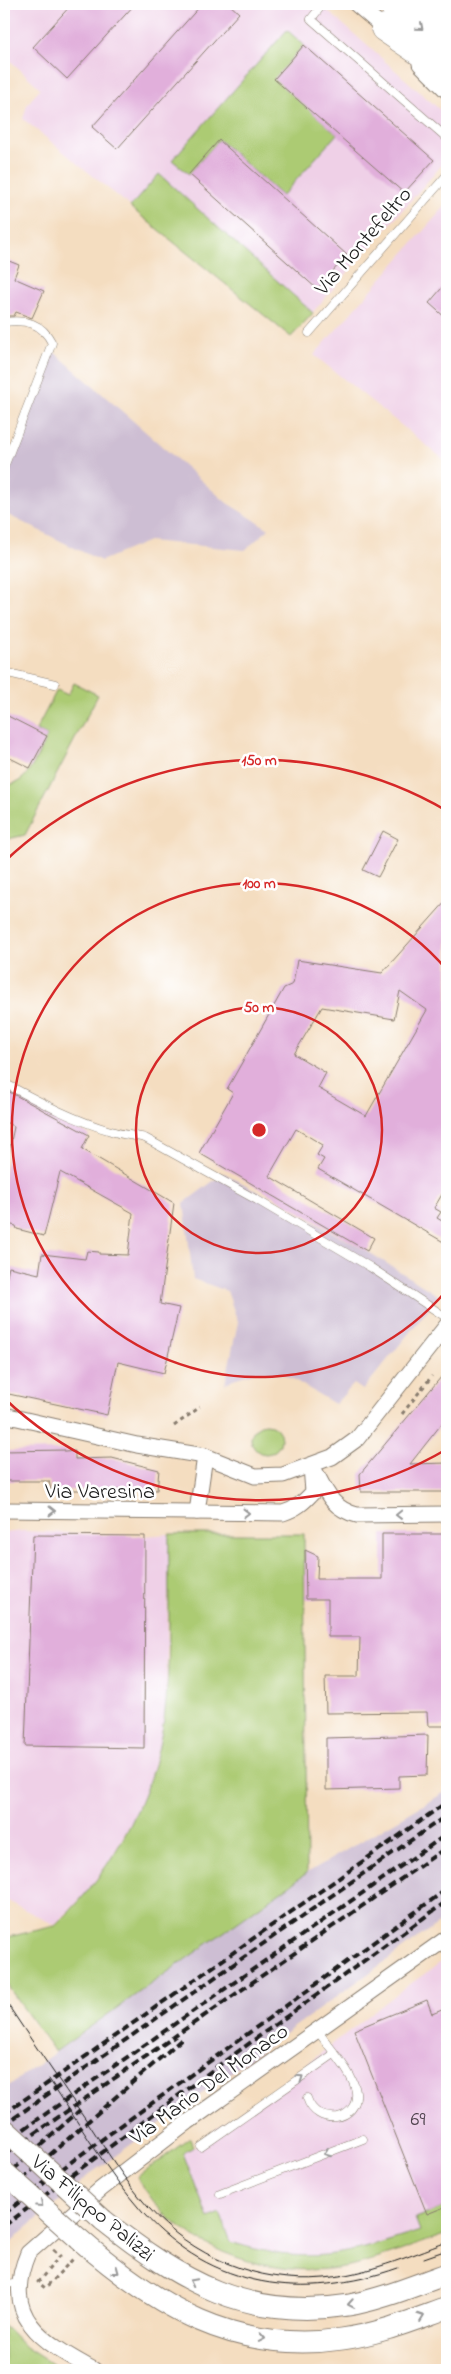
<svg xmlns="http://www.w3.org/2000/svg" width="451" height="2374" font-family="'Indie Flower',sans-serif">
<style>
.built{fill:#efd0e7}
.industrial{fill:#cdbed3}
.green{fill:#accb73;stroke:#647448}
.building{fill:#e1afdb;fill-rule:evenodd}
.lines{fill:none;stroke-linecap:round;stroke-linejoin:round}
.lane-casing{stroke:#887c6e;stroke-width:9}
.street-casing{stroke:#887c6e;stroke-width:17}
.secondary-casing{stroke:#887c6e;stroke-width:23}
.highway-casing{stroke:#887c6e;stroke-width:29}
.path{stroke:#887c6e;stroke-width:3;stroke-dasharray:4 4;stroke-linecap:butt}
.lane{stroke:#fff;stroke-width:8}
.street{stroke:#fff;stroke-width:15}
.secondary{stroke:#fff;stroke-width:21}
.highway{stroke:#fff;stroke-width:28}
.tram{stroke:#1c1c1c;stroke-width:1}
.rail{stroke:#1c1c1c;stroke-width:4;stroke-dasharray:8 4;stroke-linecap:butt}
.secondary-bridge-casing{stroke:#887c6e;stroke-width:23;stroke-linecap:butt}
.secondary-bridge{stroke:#fff;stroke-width:21}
.oneway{stroke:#999}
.ring{fill:none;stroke:#d62828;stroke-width:2.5}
.labels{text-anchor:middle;stroke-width:5;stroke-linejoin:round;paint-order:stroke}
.number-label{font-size:20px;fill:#4d414c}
.street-label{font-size:22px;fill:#1c1c1c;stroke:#fff}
.centre{fill:#d62828;stroke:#fff;stroke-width:2.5}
.ring-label{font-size:15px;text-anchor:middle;font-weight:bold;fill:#d62828;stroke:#fff;stroke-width:5;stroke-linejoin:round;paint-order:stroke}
</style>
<rect width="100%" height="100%" fill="#fff"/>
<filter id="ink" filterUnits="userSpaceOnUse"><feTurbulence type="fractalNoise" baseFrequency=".02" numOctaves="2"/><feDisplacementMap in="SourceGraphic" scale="10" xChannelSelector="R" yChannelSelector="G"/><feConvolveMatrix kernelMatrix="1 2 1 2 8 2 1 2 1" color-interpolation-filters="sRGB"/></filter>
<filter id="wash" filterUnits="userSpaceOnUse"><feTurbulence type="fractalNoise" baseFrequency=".0096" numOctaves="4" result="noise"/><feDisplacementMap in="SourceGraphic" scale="20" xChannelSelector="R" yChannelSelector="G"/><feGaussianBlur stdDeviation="1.12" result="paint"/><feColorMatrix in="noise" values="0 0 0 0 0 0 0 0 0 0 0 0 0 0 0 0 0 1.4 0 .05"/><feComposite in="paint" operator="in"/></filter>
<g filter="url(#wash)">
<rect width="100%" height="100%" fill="#f4ddc0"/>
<g class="built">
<polygon points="4,4 320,4 447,116 447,159 291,337 23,119 27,105 40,88 4,55"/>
<polygon points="447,204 447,462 314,355"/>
<polygon points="23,1531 145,1536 169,1534 166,1703 160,1740 148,1783 134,1817 111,1858 86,1893 55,1925 4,1899 4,1533"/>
<polygon points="447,1958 447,2206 427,2214 421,2231 368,2248 328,2256 292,2257 263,2252 231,2242 208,2218 182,2153 193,2148 206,2136 274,2090 399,1992"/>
</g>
<g class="industrial">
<polygon points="53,351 227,503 269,529 245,550 149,541 101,561 4,513 4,477"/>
<polygon points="224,1173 367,1251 439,1296 363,1390 354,1384 335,1404 286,1375 256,1372 233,1379 225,1384 238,1322 227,1291 193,1279 184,1203"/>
<polygon points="447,1791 447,1917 90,2174 22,2232 4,2250 4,2089 307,1873"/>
</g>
<g class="green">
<polygon points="287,30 304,45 275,79 337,134 282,196 219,140 189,174 172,160"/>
<polygon points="159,174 313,313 291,337 130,207"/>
<path d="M74 683 98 695 25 835 4 840V785C29 786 37 755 47 736L36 730 57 690 68 695Z"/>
<circle cx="266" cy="1439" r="15"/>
<path d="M169 1534H304L307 1873 55 2052 4 1981V1938L55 1926C117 1868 159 1785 166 1701 171 1646 168 1589 169 1534Z"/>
<path d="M190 2138 193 2148 183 2153 208 2218 220 2213 231 2242C308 2267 346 2255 420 2231L415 2218 447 2206V2234C415 2245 382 2259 349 2266 285 2279 207 2258 162 2211 152 2201 145 2189 137 2177Z"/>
<polygon points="4,2325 25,2347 61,2370 4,2370"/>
</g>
<g id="blocks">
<g class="building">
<polygon points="72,4 135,4 67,79 33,47"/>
<polygon points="202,4 229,4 239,13 117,149 92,127"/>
<polygon points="304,45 434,160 404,193 274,79"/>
<polygon points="219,140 347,255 317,289 189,174"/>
<polygon points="4,259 19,265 14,278 44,291 32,318 16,312 14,316 4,316"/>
<polygon points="447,282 447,319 429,303"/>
<polygon points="4,714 47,736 30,768 4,755"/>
<polygon points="383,831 398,839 378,877 363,870"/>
<path d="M447 900V1186L434 1208 441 1212 437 1218 447 1224V1244L318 1169 324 1159 317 1155 323 1145 296 1129 269 1176 374 1238 367 1251 199 1153 233 1093 227 1089 284 988 293 984 297 960 382 973ZM400 991 427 1010 366 1116 318 1088 326 1073 294 1054 322 1007 394 1019Z"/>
<polygon points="4,1089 89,1135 82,1149 174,1203 160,1304 179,1308 164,1373 118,1362 107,1415 4,1393 4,1289 9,1267 39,1274 42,1254 85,1259 87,1251 99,1252 99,1254 128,1255 133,1213 60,1172 44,1236 17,1229 16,1226 4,1223 4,1175 14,1127 4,1121"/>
<polygon points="447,1370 447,1417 410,1464 447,1463 447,1492 361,1492 360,1474"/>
<polygon points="65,1450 65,1452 75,1451 75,1459 112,1458 159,1470 157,1490 51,1490 49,1481 4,1481 4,1451"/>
<polygon points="382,1534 447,1534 447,1726 428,1726 427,1712 326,1713 325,1676 359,1676 360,1637 328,1637 328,1599 306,1599 305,1550 318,1556 317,1579 382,1579"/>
<polygon points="33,1535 145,1536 144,1748 25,1746"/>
<polygon points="428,1735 427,1775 399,1776 399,1788 326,1790 326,1738"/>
<polygon points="427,2000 432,2014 447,2008 447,2206 427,2214 354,2030"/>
</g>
</g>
</g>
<g filter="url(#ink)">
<use href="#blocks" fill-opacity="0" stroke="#887c6e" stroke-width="1"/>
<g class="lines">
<defs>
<g id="lane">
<polyline points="323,4 311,19 447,138"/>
<path d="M4 322C26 319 42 323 52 343L4 467"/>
<polyline points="309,333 447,175"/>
<polyline points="4,672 55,684"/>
<path d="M4 1083C38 1101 73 1120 111 1131 122 1135 133 1135 145 1138L257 1200 370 1267 447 1318"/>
<path d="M307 2098C316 2127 359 2122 356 2092 354 2074 328 2046 317 2030"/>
<polyline points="201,2147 334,2054"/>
<polyline points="220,2194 363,2139"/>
<polyline points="4,2284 14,2283"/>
</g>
<g id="street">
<polyline points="356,4 390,33"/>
<polyline points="420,64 447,91"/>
<polyline points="4,1415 137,1445 205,1456 255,1476 283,1475 332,1457 357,1439 447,1325"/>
<path d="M316 1473C327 1494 333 1509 357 1515L447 1514"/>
<path d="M4 1510 283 1513C296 1509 304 1502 313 1492L311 1466"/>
<polyline points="197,1512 205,1456"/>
<path d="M94 2370C44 2342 0 2319 28 2253L101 2189 188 2122 447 1938"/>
</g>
<g id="secondary">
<path d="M103 2220C180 2281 247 2321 349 2305 383 2299 415 2285 447 2274"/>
<path d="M79 2239C156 2306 235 2355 342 2339 379 2334 413 2320 447 2308"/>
</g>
<g id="highway">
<polyline points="393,4 447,51"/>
<polyline points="425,4 447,25"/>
<polyline points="385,28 447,70"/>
</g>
</defs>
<use href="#lane" class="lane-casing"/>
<use href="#street" class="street-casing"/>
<use href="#secondary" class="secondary-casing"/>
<use href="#highway" class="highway-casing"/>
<g class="path">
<polyline points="402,1414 432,1376"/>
<polyline points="174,1426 200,1407"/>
<polyline points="53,2250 60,2256 38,2282 45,2288 74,2258"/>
</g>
<use href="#lane" class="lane"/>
<use href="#street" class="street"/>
<use href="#secondary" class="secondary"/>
<use href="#highway" class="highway"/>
<g class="tram">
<path d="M4 1999C31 2040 59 2080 87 2121 106 2150 125 2181 148 2207 192 2257 258 2284 324 2278 367 2274 407 2257 447 2242"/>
<path d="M49 2079C79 2123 107 2172 143 2213 212 2289 304 2301 398 2268"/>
<polyline points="424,2258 447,2250"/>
</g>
<g class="rail">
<polyline points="4,2114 447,1802"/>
<polyline points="4,2125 447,1815"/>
<polyline points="4,2143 447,1834"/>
<polyline points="4,2155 447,1847"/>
<polyline points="4,2178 80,2110"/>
<polyline points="4,2195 182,2039"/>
<polyline points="4,2214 75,2159 447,1889"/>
<polyline points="4,2226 222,2063 447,1901"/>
</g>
<defs>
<g id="secondary-bridge">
<polyline points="4,2129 103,2220"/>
<polyline points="4,2172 79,2239"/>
</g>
</defs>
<use href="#secondary-bridge" class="secondary-bridge-casing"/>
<use href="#secondary-bridge" class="secondary-bridge"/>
</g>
<defs><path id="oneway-chevron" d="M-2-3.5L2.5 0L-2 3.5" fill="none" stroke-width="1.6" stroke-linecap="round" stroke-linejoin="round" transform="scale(1.25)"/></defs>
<g class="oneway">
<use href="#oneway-chevron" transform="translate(420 27) rotate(41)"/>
<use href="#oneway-chevron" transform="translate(52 1511)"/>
<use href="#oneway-chevron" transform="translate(246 1513)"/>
<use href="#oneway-chevron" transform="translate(399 1515) rotate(179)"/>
<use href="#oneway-chevron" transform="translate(300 2078) rotate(-35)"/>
<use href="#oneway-chevron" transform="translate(327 2153) rotate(159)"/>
<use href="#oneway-chevron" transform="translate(40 2204) rotate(42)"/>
<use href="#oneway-chevron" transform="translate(116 2271) rotate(37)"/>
<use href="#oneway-chevron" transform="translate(193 2282) rotate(-153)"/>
<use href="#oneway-chevron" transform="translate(351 2304) rotate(170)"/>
<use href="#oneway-chevron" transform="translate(421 2317) rotate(-20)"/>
<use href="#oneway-chevron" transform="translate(262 2338) rotate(10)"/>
</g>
</g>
<g class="ring">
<circle cx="259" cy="1130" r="123"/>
<path d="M447 1290A247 247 0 1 1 447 970"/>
<path d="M447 1449A370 370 0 0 1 4 1398M4 862A370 370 0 0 1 447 811"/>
</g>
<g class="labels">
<g class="number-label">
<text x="418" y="2125">69</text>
</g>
<g class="street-label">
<text transform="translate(362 240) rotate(-49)" y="8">Via Montefeltro</text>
<text x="100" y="1498">Via Varesina</text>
<text transform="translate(208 2083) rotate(-36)" y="8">Via Mario Del Monaco</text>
<text transform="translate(94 2207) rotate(40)" y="8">Via Filippo Palizzi</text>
</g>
</g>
<circle cx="259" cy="1130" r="8" class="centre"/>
<g class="ring-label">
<text x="259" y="765">150 m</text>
<text x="259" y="888">100 m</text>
<text x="259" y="1012">50 m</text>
</g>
<rect width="451" height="2374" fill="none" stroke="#fff" stroke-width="20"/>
</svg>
